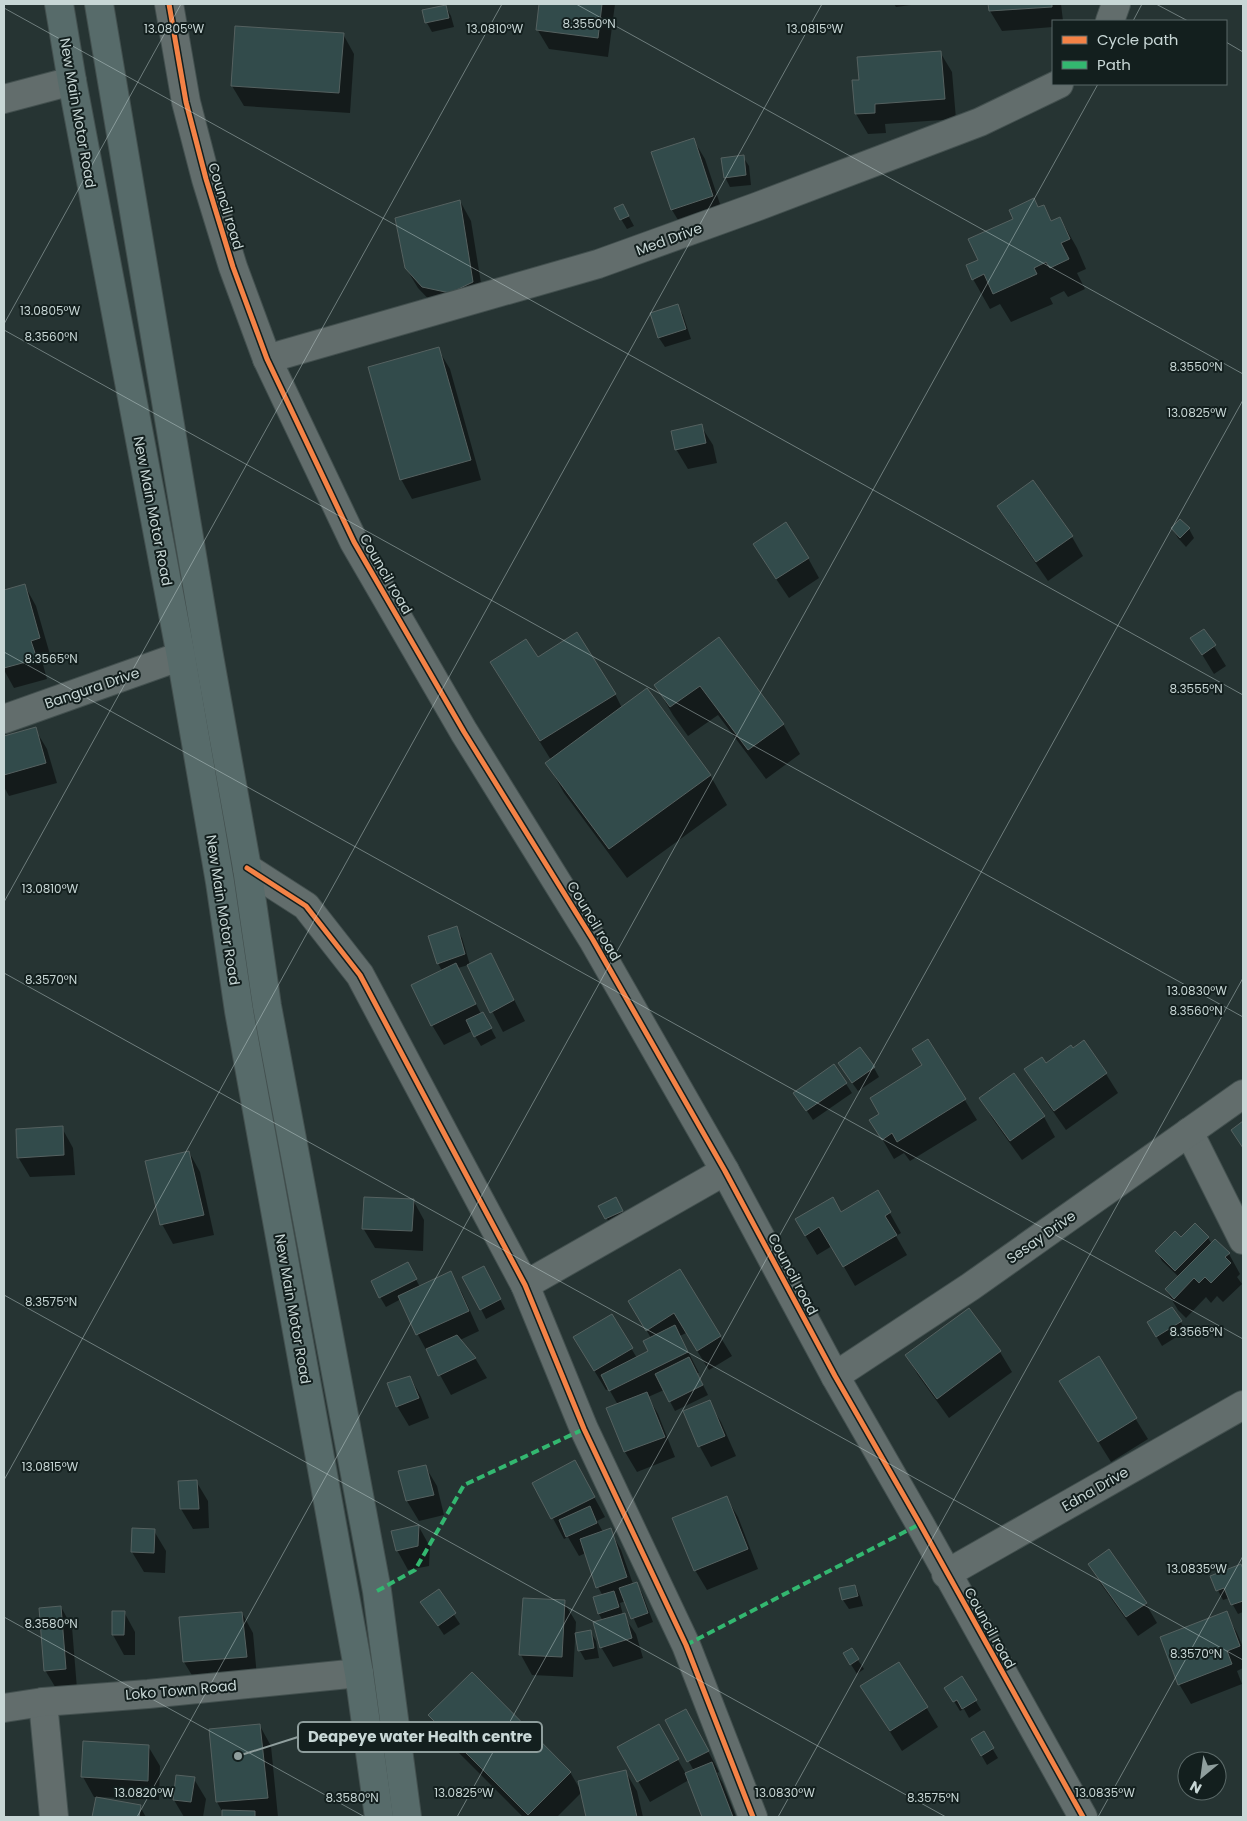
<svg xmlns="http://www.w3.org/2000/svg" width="1247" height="1821" font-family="Poppins,sans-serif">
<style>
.shadow{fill:#0007}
.building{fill:#324b4b;stroke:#556160}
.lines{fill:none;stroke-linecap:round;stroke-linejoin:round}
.minor-casing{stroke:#43504f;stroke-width:30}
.highway-casing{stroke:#43504f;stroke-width:30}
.minor{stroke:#626d6c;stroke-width:28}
.highway{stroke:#576b6a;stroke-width:28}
.quiet{stroke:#33b770;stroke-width:4;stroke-dasharray:8 4;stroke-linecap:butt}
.cycleway-casing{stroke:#131f1e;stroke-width:8}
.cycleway{stroke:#f48246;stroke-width:5}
.ticks{fill:none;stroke:#c8d7d6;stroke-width:1;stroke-opacity:0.45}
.labels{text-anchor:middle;stroke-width:4;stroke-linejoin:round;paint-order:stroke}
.street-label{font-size:14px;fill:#c8d7d6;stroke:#131f1e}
.ticks-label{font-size:12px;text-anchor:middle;fill:#c8d7d6;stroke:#131f1e;stroke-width:4;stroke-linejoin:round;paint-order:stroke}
.leader{fill:none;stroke:#8f9e9d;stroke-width:2}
.callout-dot{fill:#8f9e9d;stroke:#131f1e;stroke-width:2}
.callout{fill:#131f1e;stroke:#8f9e9d;stroke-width:2}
.callout-label{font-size:15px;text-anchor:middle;font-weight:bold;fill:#c8d7d6}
</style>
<rect width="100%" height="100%" fill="#263433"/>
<g class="shadow">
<polygon points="540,4 615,4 608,57 549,49 537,29"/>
<polygon points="894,4 911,4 911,5 896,7"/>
<polygon points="989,4 1061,4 1063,21 1053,21 1053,27 1002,31 990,11"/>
<polygon points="446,7 451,16 454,27 432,32 427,23 424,11"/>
<polygon points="343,34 354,54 350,113 244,106 232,86"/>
<polygon points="940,52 952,72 956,119 885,124 886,133 868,134 856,114 853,81 861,81"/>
<polygon points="693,139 705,159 724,216 684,230 672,210 653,153"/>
<polygon points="743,157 749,166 751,185 730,187 725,177"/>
<polygon points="460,201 471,221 484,302 435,306 418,288 406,268"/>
<polygon points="1043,207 1052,222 1060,218 1077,248 1086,269 1077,273 1085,289 1068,297 1064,291 1050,298 1053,304 1011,322 1000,304 990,309 973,279 980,261 1038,208"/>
<polygon points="628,215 634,226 627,229 621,219"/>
<polygon points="677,306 683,315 691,339 665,347 659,338 651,314"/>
<polygon points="438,349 450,369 481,480 412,499 401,479"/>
<polygon points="701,426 713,445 717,463 688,469 676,449"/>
<polygon points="998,506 1072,537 1083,556 1048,581 1010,526"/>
<polygon points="1172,528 1189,529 1194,538 1186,547 1178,538"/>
<polygon points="808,558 819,578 789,598 766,564"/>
<polygon points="25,586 36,606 51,658 42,661 47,679 14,688 4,670 4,592"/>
<polygon points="1204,630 1226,666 1214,674 1192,638"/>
<polygon points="719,639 783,724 800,754 766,779 718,715 688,736 673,715 656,686"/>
<polygon points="537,658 615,694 622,708 710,775 727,805 627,878 564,793 547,763 551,760 491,663"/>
<polygon points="35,729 47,749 57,783 9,796 4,787 4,738"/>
<polygon points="456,928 462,938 470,965 491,955 525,1021 503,1032 468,965 458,968 481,1014 488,1023 496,1038 481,1046 472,1031 444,1045 432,1025 442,971 438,963"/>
<polygon points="928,1040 977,1120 910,1161 904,1153 894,1159 871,1120 881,1115 923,1066"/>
<polygon points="1046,1064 1106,1074 1118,1093 1066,1130 1038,1090 1026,1070"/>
<polygon points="834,1066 852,1093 813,1120 795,1093"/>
<polygon points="874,1068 879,1077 858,1091 845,1073"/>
<polygon points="981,1098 1044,1117 1055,1137 1022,1160 992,1118"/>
<polygon points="62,1128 73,1148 75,1175 30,1177 18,1157"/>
<polygon points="189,1152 200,1172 214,1235 173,1244 162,1224"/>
<polygon points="878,1192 901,1233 896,1236 907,1255 855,1286 832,1246 817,1255 796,1220 841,1214"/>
<polygon points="413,1200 424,1220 423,1251 375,1248 363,1228"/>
<polygon points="600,1206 621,1209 627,1221 612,1228"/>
<polygon points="1181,1238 1208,1238 1212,1244 1229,1254 1240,1274 1237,1277 1242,1284 1223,1302 1217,1296 1211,1303 1206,1297 1186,1318 1178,1310 1166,1290 1179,1277 1162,1261 1157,1251"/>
<polygon points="680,1271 732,1356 709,1370 686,1333 680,1336 699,1373 697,1373 708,1395 675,1411 664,1390 648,1397 658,1414 675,1457 637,1472 625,1452 608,1408 618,1405 609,1389 606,1390 586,1357 611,1315 637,1358 650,1352 651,1338 641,1321"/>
<polygon points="450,1273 462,1293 479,1331 460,1340 475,1358 487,1378 451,1395 418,1335 401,1299 386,1307 380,1297 413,1274 420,1287"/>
<polygon points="489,1277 505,1309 486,1319 481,1309"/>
<polygon points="1172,1308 1186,1331 1162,1346 1148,1322"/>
<polygon points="969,1310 1000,1352 1012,1372 949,1418 918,1375 906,1355"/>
<polygon points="1098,1358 1148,1439 1111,1462 1073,1401"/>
<polygon points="410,1377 421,1397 429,1418 409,1426 397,1406"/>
<polygon points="709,1402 721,1422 736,1456 711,1467 700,1447 685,1412"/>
<polygon points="425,1466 437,1486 444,1515 419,1521 407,1501"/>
<polygon points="196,1481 208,1501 209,1528 193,1529 181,1509"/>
<polygon points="586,1482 605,1517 597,1521 603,1532 610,1530 621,1550 633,1584 636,1583 642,1593 653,1622 638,1628 626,1601 620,1603 623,1615 636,1634 643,1658 613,1667 601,1647 603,1621 599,1614 603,1596 598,1587 586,1553 579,1556 568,1537 564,1539 534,1483"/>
<polygon points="726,1497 738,1517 758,1569 707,1590 695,1570"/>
<polygon points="419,1527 430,1547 429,1566 408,1570 397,1550"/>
<polygon points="154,1531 166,1551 165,1573 144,1572 132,1552"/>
<polygon points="1090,1564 1146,1604 1157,1623 1138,1636 1101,1584"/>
<polygon points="1241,1566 1243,1570 1243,1612 1238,1614 1229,1598 1223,1600 1211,1577"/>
<polygon points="855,1586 860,1596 863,1606 849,1609 843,1600"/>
<polygon points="438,1591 460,1624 444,1635 422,1602"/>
<polygon points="564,1602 576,1622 573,1677 532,1675 521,1655"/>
<polygon points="61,1607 72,1627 77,1689 57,1690 45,1670"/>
<polygon points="113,1612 124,1612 135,1632 135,1655 124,1655 113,1635"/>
<polygon points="242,1613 253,1633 257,1677 196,1682 184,1662"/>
<polygon points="1226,1613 1237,1633 1243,1647 1243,1668 1237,1671 1242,1684 1191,1704 1179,1684"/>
<polygon points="590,1631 596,1641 599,1658 585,1660 580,1651"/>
<polygon points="851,1650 864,1669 857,1674 850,1663"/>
<polygon points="962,1678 981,1710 969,1718 964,1709 960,1711 946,1688"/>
<polygon points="862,1687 926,1707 938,1727 902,1751"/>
<polygon points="430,1715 570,1772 581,1791 625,1771 637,1791 643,1817 587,1817 582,1792 557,1817 523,1817 441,1735"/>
<polygon points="666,1720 697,1730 719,1772 717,1773 723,1784 736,1817 703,1817 689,1780 650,1802 619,1747 658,1725 686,1774 694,1771"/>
<polygon points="260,1726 271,1746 278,1817 223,1817 223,1813 217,1802 211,1730"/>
<polygon points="983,1733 998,1758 987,1765 972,1739"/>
<polygon points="148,1746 160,1766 159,1800 99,1797 98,1798 140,1807 146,1817 94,1817 98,1797 94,1797 83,1777"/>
<polygon points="177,1777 194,1779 206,1799 203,1817 184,1817 174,1800"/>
</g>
<g class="building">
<polygon points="539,4 602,4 598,38 536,30"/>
<polygon points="988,4 1052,4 1052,7 989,11"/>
<polygon points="446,5 449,18 425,23 422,10"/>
<polygon points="235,26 344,33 339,93 231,86"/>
<polygon points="941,51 945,99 875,104 875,113 855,114 852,80 859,80 857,57"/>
<polygon points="694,138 713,196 671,210 651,152"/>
<polygon points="744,155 746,175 724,178 721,158"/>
<polygon points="1034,198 1038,207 1044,205 1051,221 1060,217 1070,239 1061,243 1069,259 1050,268 1046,262 1034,268 1037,274 993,294 984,274 972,280 966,265 978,260 968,239 1013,219 1009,210"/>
<polygon points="460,200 473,282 450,293 422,287 405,268 395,218"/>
<polygon points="623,204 629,216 620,220 614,208"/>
<polygon points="678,304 686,329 658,338 650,313"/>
<polygon points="439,347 471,460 400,480 368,367"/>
<polygon points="702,424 706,443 675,450 671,431"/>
<polygon points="1033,480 1073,536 1036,562 997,506"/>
<polygon points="1180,519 1190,528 1180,538 1171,528"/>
<polygon points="786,522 809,558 776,579 753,544"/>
<polygon points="25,584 40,638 31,641 37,659 4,668 4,590"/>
<polygon points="1204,629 1216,645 1202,655 1190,638"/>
<polygon points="577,632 616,694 540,741 490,662 526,639 538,657"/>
<polygon points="719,637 784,724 748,750 700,686 670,707 654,685"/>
<polygon points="647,688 711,775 609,849 545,763"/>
<polygon points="36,727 46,763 4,775 4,736"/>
<polygon points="457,926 465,954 437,964 428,936"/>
<polygon points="491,953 514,1000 490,1013 467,965"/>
<polygon points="456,963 476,1004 431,1026 411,985"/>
<polygon points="483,1012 492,1028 474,1037 466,1020"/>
<polygon points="928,1039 966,1099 897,1142 892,1133 882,1140 869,1120 879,1114 870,1098 922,1065 912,1049"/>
<polygon points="1084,1040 1107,1073 1054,1111 1024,1069 1042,1057 1046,1063 1071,1045 1073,1048"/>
<polygon points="860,1047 875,1067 852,1083 838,1063"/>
<polygon points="834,1064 847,1083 806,1111 793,1093"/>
<polygon points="1014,1073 1045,1116 1010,1141 979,1098"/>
<polygon points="1243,1121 1243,1148 1231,1130"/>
<polygon points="63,1126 64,1155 17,1158 16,1129"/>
<polygon points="189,1151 204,1215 160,1225 145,1161"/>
<polygon points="878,1190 891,1212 885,1216 897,1235 843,1267 819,1227 805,1236 795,1219 833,1197 841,1212"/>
<polygon points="364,1197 414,1199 412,1231 362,1229"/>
<polygon points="616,1197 623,1211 605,1219 598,1206"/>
<polygon points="1195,1223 1209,1237 1175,1271 1155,1251 1175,1231 1181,1237"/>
<polygon points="1215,1239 1230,1253 1225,1257 1231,1263 1211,1283 1205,1277 1199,1283 1194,1278 1174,1299 1165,1289"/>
<polygon points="408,1262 417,1279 379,1298 371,1281"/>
<polygon points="484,1266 501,1299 480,1310 462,1277"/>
<polygon points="680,1269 721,1336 697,1351 674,1313 646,1331 628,1301"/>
<polygon points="451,1271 469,1311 416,1335 398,1296"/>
<polygon points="1172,1307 1182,1321 1156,1337 1147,1322"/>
<polygon points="969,1308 1001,1351 937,1399 905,1355"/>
<polygon points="612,1314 633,1348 594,1371 573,1337"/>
<polygon points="675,1325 688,1352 609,1391 601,1375 648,1351 643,1341"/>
<polygon points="457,1335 476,1358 438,1376 426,1349"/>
<polygon points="1099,1356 1137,1418 1098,1442 1059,1381"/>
<polygon points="689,1357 703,1385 669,1402 655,1374"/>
<polygon points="410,1376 419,1398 396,1407 387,1383"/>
<polygon points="647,1392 665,1437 624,1452 606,1408"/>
<polygon points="710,1400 725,1436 698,1447 683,1411"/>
<polygon points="575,1460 595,1497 551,1519 532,1483"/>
<polygon points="426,1465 434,1495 406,1501 398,1471"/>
<polygon points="197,1480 199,1509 180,1509 178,1481"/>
<polygon points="727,1496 748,1549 694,1571 672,1518"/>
<polygon points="590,1506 597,1523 566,1537 559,1520"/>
<polygon points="419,1525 418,1546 396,1551 391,1531"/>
<polygon points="132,1528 155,1529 154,1553 131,1552"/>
<polygon points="611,1528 627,1577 596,1588 580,1539"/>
<polygon points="1109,1549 1147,1603 1126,1617 1088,1564"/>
<polygon points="1241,1564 1243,1569 1243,1601 1231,1605 1224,1588 1216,1591 1210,1576"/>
<polygon points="637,1582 648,1613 631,1619 619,1588"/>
<polygon points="855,1585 858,1596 842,1600 839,1588"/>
<polygon points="439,1589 456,1613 438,1626 420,1602"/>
<polygon points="614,1591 619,1607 598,1614 593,1597"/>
<polygon points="523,1598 565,1600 562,1657 519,1655"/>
<polygon points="61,1606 66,1669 44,1671 39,1608"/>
<polygon points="112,1611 125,1611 124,1635 112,1635"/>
<polygon points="1227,1611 1240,1646 1227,1651 1232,1664 1178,1685 1160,1637"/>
<polygon points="242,1612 247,1657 183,1662 179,1617"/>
<polygon points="625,1613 632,1638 600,1648 593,1622"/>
<polygon points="591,1630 594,1648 578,1651 575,1633"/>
<polygon points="852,1648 859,1659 850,1665 843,1653"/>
<polygon points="899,1662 928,1707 890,1731 860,1686"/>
<polygon points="472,1672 571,1772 528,1815 428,1715"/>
<polygon points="962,1676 977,1700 962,1709 957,1700 953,1702 944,1688"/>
<polygon points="686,1709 709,1751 687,1762 665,1720"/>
<polygon points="260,1724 268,1798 216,1802 209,1729"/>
<polygon points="659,1724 679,1759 637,1782 617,1747"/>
<polygon points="984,1731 994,1748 981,1756 971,1739"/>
<polygon points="83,1741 149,1745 148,1781 81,1777"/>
<polygon points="712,1762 733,1817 702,1817 685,1773"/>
<polygon points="626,1770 637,1817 586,1817 578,1781"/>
<polygon points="176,1775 195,1777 191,1802 173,1800"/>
<polygon points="96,1797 141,1805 139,1817 92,1817"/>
<polygon points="222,1810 255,1811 255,1817 222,1817"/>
</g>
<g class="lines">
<defs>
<g id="minor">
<polyline points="169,4 186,102 206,179 233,267 267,359 354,542 464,732 593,940 725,1171 835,1376 920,1524 1083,1817"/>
<polyline points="1110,21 1116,4"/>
<polyline points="4,99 72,81"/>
<polyline points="267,359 598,264 756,207 980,122 1059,84"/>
<polyline points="4,719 181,656"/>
<polyline points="247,868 306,906 360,975 446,1137 525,1285 584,1429 686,1645 753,1817"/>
<polyline points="1189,1132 1243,1240"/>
<polyline points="525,1285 725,1171"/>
<polyline points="835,1376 970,1287 1243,1094"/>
<polyline points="946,1574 1243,1405"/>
<polyline points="43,1702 54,1817"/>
<polyline points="4,1708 43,1702 148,1694 359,1673"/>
</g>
<g id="highway">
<polyline points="59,4 72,81 181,656 220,882 239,1011 359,1673 379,1817"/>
<polyline points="99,4 208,650 247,868 267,1006 377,1591 407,1817"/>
</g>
</defs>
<use href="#minor" class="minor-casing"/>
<use href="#highway" class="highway-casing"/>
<use href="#minor" class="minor"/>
<use href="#highway" class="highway"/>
<g class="quiet">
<polyline points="377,1591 415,1570 464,1485 584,1429"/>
<polyline points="686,1645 920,1524"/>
</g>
<defs>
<g id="cycleway">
<polyline points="169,4 186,102 206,179 233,267 267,359 354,542 464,732 593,940 725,1171 835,1376 920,1524 1083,1817"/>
<polyline points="247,868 306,906 360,975 446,1137 525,1285 584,1429 686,1645 753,1817"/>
</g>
</defs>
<use href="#cycleway" class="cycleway-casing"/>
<use href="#cycleway" class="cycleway"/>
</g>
<path class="ticks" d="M576 4 1243 374M1156 4 1188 21M4 8 1243 695M1133 21 1142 4M1226 42 1243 52M4 324 181 4M4 330 1243 1017M4 652 1243 1339M4 902 502 4M4 973 1243 1660M4 1295 946 1817M4 1480 822 4M4 1617 365 1817M137 1817 1098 84M457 1817 1243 400M778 1817 1243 978M1098 1817 1243 1556"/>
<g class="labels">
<g class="street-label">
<text transform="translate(78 113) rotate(80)" y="5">New Main Motor Road</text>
<text transform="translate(226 206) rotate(73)" y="5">Council road</text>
<text transform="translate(669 239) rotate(-20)" y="5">Med Drive</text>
<text transform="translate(153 511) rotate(79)" y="5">New Main Motor Road</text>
<text transform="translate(386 574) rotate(60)" y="5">Council road</text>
<text transform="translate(92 688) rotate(-19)" y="5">Bangura Drive</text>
<text transform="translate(223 910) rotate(81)" y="5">New Main Motor Road</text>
<text transform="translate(594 921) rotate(59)" y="5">Council road</text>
<text transform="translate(1041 1237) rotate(-35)" y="5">Sesay Drive</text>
<text transform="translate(793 1274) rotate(62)" y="5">Council road</text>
<text transform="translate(293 1309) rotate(80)" y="5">New Main Motor Road</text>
<text transform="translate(1095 1489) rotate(-30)" y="5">Edna Drive</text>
<text transform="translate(990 1628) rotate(61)" y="5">Council road</text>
<text transform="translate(181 1690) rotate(-5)" y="5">Loko Town Road</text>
</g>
</g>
<g class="ticks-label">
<text x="589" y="28">8.3550°N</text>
<text x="174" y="33">13.0805°W</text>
<text x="495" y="33">13.0810°W</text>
<text x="815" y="33">13.0815°W</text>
<text x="50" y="315">13.0805°W</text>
<text x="51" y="341">8.3560°N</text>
<text x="1196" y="371">8.3550°N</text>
<text x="1197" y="417">13.0825°W</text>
<text x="51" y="663">8.3565°N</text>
<text x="1196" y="693">8.3555°N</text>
<text x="50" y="893">13.0810°W</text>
<text x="51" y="984">8.3570°N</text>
<text x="1197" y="995">13.0830°W</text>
<text x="1196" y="1015">8.3560°N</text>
<text x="51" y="1306">8.3575°N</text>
<text x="1196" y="1336">8.3565°N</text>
<text x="50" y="1471">13.0815°W</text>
<text x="1197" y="1573">13.0835°W</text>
<text x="51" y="1628">8.3580°N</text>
<text x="1196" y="1658">8.3570°N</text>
<text x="144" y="1797">13.0820°W</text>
<text x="464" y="1797">13.0825°W</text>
<text x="785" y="1797">13.0830°W</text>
<text x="1105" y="1797">13.0835°W</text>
<text x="352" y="1802">8.3580°N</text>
<text x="933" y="1802">8.3575°N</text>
</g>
<path class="leader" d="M238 1756L298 1737"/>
<circle class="callout-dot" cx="238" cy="1756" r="5"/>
<rect class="callout" x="298" y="1722" width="244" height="30" rx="5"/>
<g class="callout-label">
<text x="420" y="1742">Deapeye water Health centre</text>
</g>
<rect width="1247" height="1821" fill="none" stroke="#c8d7d6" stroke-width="10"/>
<rect x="1052" y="20" width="175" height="65" fill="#131f1e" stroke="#5b6968"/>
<rect x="1062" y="36" width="25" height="8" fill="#f48246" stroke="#5b6968"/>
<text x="1097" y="45" font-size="15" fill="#c8d7d6">Cycle path</text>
<rect x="1062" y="61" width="25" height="8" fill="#33b770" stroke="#5b6968"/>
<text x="1097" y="70" font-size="15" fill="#c8d7d6">Path</text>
<g transform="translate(1202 1776) rotate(209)"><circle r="24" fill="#131f1e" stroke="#5b6968"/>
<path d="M0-4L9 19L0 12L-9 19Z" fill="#8f9e9d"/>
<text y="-8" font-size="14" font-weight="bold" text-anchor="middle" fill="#c8d7d6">N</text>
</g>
</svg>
